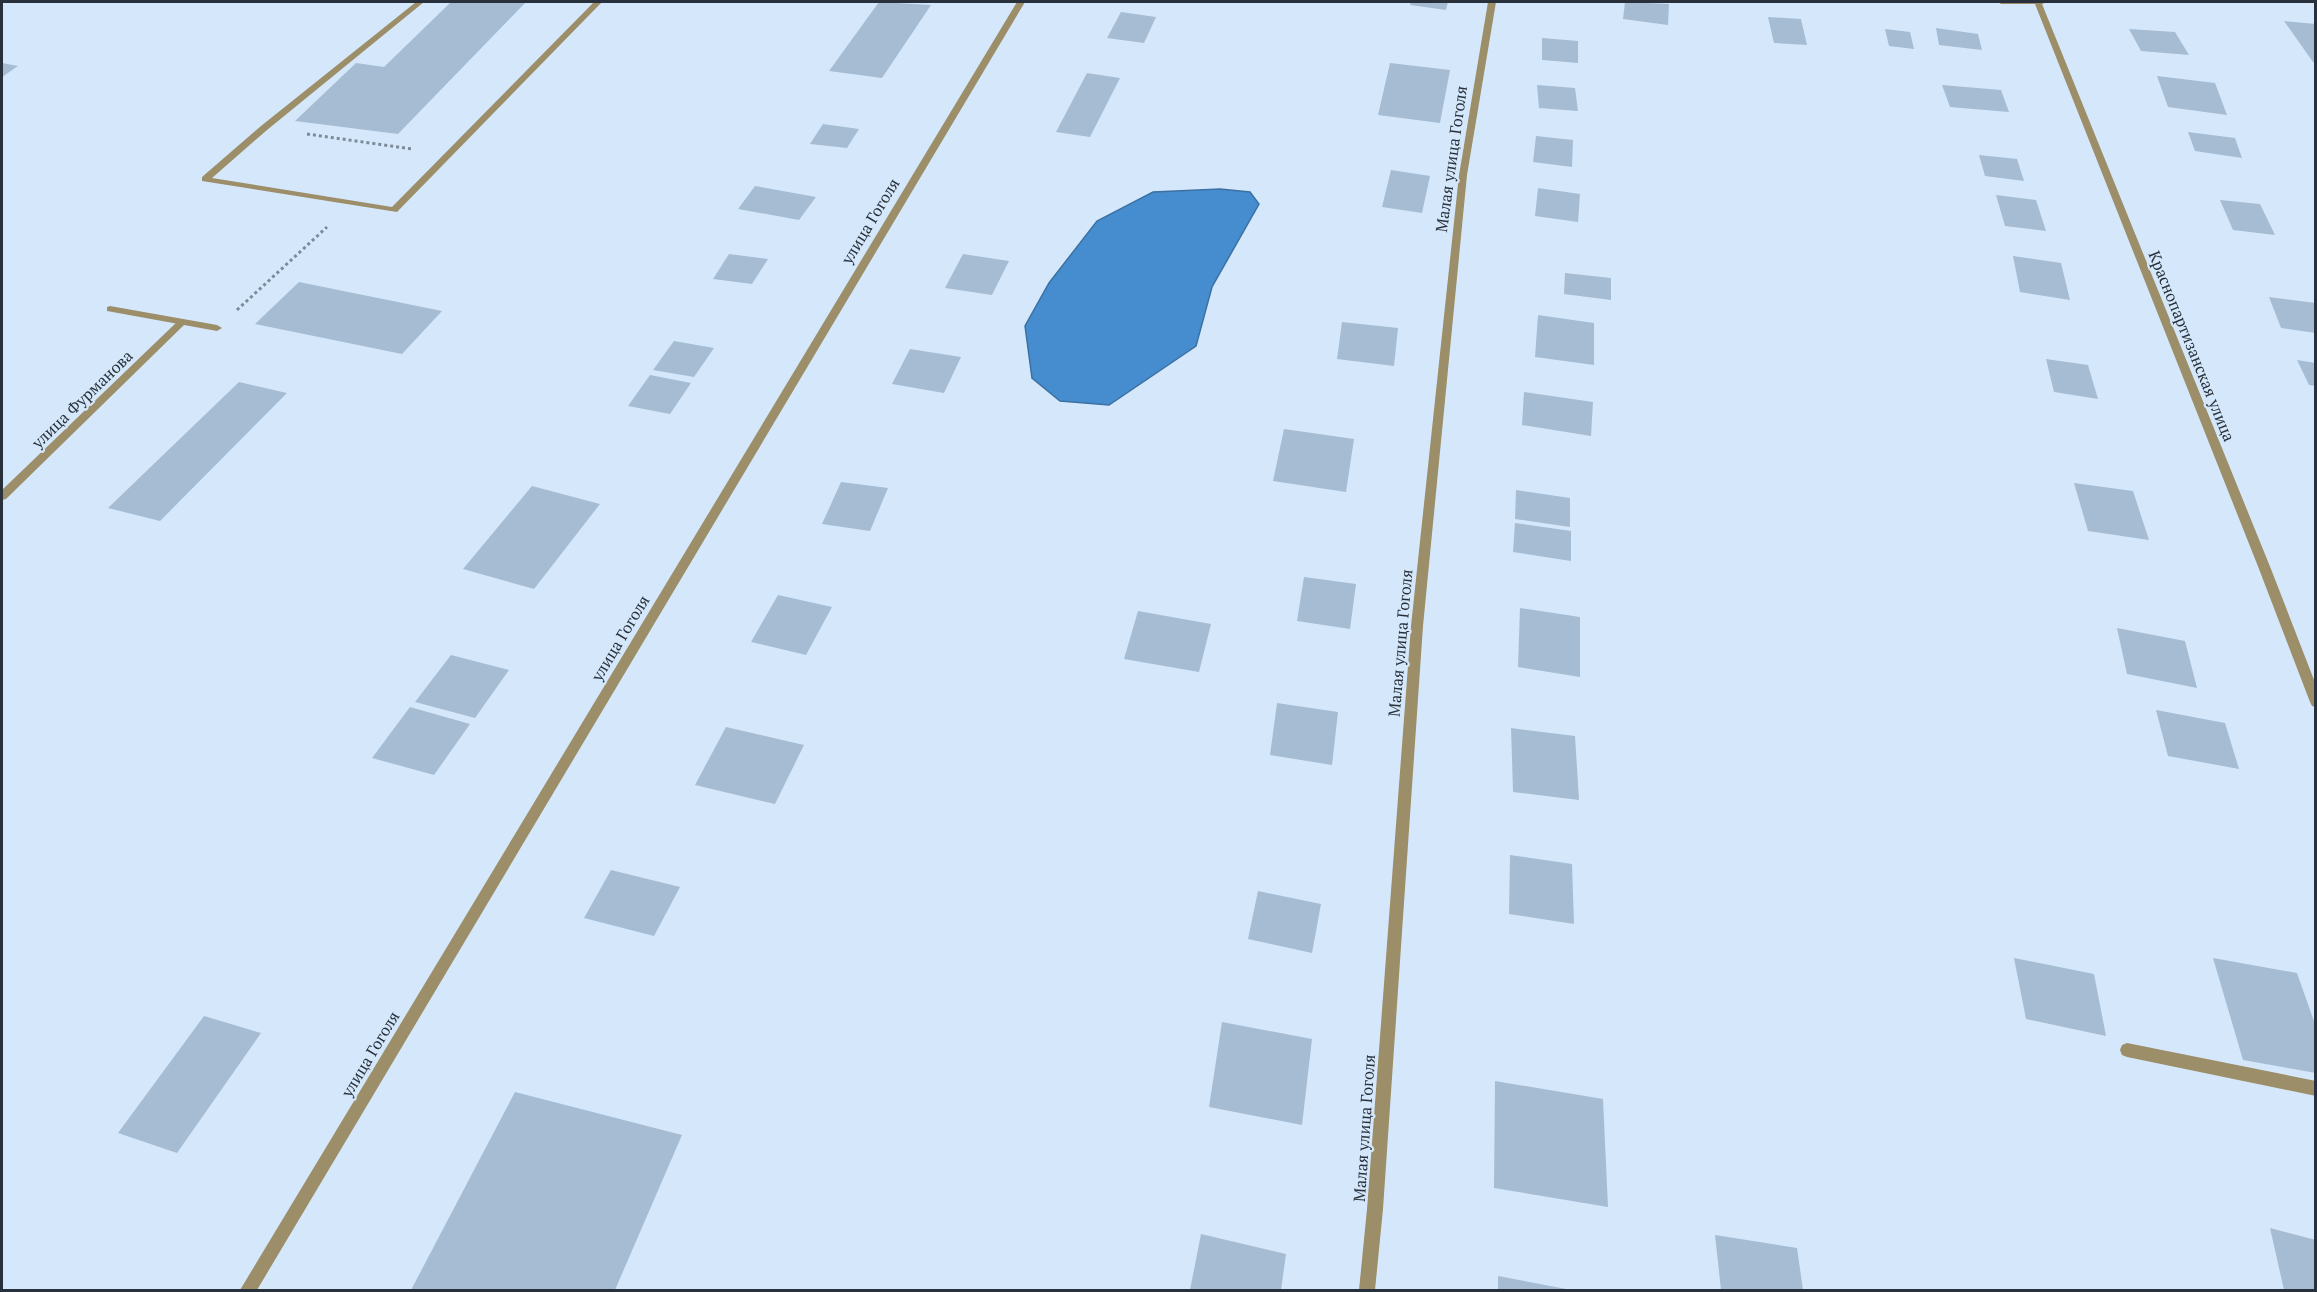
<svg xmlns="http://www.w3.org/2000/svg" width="2317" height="1292" font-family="'PT Serif',serif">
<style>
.water{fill:#458dcf;stroke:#3c71a3;stroke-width:1.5}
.building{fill:#a5bcd3}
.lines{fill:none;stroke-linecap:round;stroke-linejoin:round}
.path{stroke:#7d8b99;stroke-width:3;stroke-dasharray:3 3;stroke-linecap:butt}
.lane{fill:#9c8e68;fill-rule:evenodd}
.street{fill:#9c8e68;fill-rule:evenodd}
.labels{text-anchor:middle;stroke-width:4.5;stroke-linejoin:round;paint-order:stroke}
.street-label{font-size:16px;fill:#28313b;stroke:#d5e8fb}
</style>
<rect width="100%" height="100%" fill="#d5e8fb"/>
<polygon class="water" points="1220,189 1250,192 1259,204 1212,287 1196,346 1109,405 1060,401 1032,378 1025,326 1049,283 1097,221 1153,192"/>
<g class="building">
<polygon points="451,2 526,2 398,134 295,121 356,63 384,67"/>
<polygon points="879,2 931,5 882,78 829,71"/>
<polygon points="1411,2 1448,2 1446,10 1410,5"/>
<polygon points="1625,2 1669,4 1668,25 1623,19"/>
<polygon points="1121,12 1156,17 1144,43 1107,38"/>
<polygon points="1768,17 1801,19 1807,45 1774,43"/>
<polygon points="2284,21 2316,24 2316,63 2313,62"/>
<polygon points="1936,28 1978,34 1982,50 1939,45"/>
<polygon points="1885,29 1910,32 1914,49 1889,46"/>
<polygon points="2129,29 2175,32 2189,55 2141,51"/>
<polygon points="1542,38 1578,41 1578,63 1542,60"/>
<polygon points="2,63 18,66 2,77"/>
<polygon points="1390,63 1450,70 1440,123 1378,115"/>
<polygon points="1087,73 1120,78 1090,137 1056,132"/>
<polygon points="2157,76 2215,83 2227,115 2168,107"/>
<polygon points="1537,85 1575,88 1578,111 1539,108"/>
<polygon points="1942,85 2001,90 2009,112 1950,107"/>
<polygon points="823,124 859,129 847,148 810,144"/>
<polygon points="2188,132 2235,138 2242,158 2195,151"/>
<polygon points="1536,136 1573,140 1572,167 1533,162"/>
<polygon points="1979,155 2017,159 2024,181 1985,176"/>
<polygon points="1391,170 1430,176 1422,213 1382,207"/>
<polygon points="755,186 816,197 799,220 738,209"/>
<polygon points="1538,188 1580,194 1578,222 1535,216"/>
<polygon points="1996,195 2036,200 2046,231 2005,226"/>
<polygon points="2220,200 2260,204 2275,235 2233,230"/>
<polygon points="729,254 768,259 752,284 713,279"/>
<polygon points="963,254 1009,261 992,295 945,288"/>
<polygon points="2013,256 2061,263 2070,300 2020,292"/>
<polygon points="1565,273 1611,278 1611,300 1564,294"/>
<polygon points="299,282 442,311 402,354 255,324"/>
<polygon points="2269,297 2316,303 2316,333 2281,328"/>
<polygon points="1538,315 1594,323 1594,365 1535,357"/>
<polygon points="1342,322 1398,328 1394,366 1337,359"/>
<polygon points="674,341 714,348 694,377 653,370"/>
<polygon points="910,349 961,357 944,393 892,384"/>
<polygon points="2046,359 2088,365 2098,399 2054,392"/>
<polygon points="2297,360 2316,363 2316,386 2309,385"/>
<polygon points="650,375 691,383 670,414 628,406"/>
<polygon points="239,382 287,393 160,521 108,508"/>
<polygon points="1524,392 1593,402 1591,436 1522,425"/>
<polygon points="1284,429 1354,439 1346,492 1273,481"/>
<polygon points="841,482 888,488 870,531 822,524"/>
<polygon points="2074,483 2133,491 2149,540 2088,531"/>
<polygon points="532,486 600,504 534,589 463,569"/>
<polygon points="1516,490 1570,498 1570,527 1515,519"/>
<polygon points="1515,523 1571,531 1571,561 1513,552"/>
<polygon points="1304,577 1356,584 1350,629 1297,621"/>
<polygon points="778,595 832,607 806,655 751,642"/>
<polygon points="1520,608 1580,617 1580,677 1518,667"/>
<polygon points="1138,611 1211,624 1199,672 1124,659"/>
<polygon points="2117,628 2185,641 2197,688 2127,674"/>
<polygon points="451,655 509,670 475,718 415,702"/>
<polygon points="1277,703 1338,712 1332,765 1270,755"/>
<polygon points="410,707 470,724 434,775 372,758"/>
<polygon points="2156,710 2225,723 2239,769 2168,756"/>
<polygon points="726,727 804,745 775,804 695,785"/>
<polygon points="1511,728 1575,736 1579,800 1513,792"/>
<polygon points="1510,855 1572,864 1574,924 1509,914"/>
<polygon points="611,870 680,887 654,936 584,918"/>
<polygon points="1258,891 1321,904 1312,953 1248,939"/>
<polygon points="2014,958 2094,974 2106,1036 2026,1019"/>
<polygon points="2213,958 2297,973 2316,1027 2316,1073 2243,1060"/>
<polygon points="204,1016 261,1033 177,1153 118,1133"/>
<polygon points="1222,1022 1312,1039 1302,1125 1209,1107"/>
<polygon points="1495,1081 1603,1099 1608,1207 1494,1188"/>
<polygon points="515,1092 682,1135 615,1290 411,1290"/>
<polygon points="2270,1228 2316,1240 2316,1290 2284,1290"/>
<polygon points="1201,1234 1286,1254 1281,1290 1190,1290"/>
<polygon points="1715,1235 1797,1248 1803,1290 1721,1290"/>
<polygon points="1498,1276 1566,1289 1566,1290 1498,1290"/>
</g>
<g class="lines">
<g class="path">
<polyline points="307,134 412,149"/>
<polyline points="237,310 327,227"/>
</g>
<g class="lane">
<polygon points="416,2 424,2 267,130 212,178 392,207 594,2 602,2 397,212 202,181 202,177 261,126"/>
<polygon points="110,306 217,325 222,328 217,331 107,311 107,307"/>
<polygon points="2127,1043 2316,1081 2316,1096 2127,1057 2122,1055 2120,1050 2122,1045"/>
</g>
<g class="street">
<polygon points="1017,2 1025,2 257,1290 240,1290"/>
<polygon points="1488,2 1496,2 1467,175 1423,626 1383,1209 1375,1290 1359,1290 1367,1209 1411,626 1459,175"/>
<polygon points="1998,2 2048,2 2042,4 2271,569 2316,685 2316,707 2312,706 2310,702 2259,569 2035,4 2001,4"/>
<polygon points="182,319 185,320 185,324 6,499 2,500 2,490 179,320"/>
</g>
</g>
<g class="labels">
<g class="street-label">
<text transform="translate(1451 159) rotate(-82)" y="6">Малая улица Гоголя</text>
<text transform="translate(870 221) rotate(-59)" y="6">улица Гоголя</text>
<text transform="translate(2192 346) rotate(68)" y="6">Краснопартизанская улица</text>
<text transform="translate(82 399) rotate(-44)" y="6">улица Фурманова</text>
<text transform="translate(620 638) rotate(-59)" y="6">улица Гоголя</text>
<text transform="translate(1400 643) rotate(-85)" y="6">Малая улица Гоголя</text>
<text transform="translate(370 1054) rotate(-59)" y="6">улица Гоголя</text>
<text transform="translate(1364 1128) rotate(-86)" y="6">Малая улица Гоголя</text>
</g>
</g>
<rect width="2317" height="1292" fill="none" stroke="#28313b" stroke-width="6"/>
</svg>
